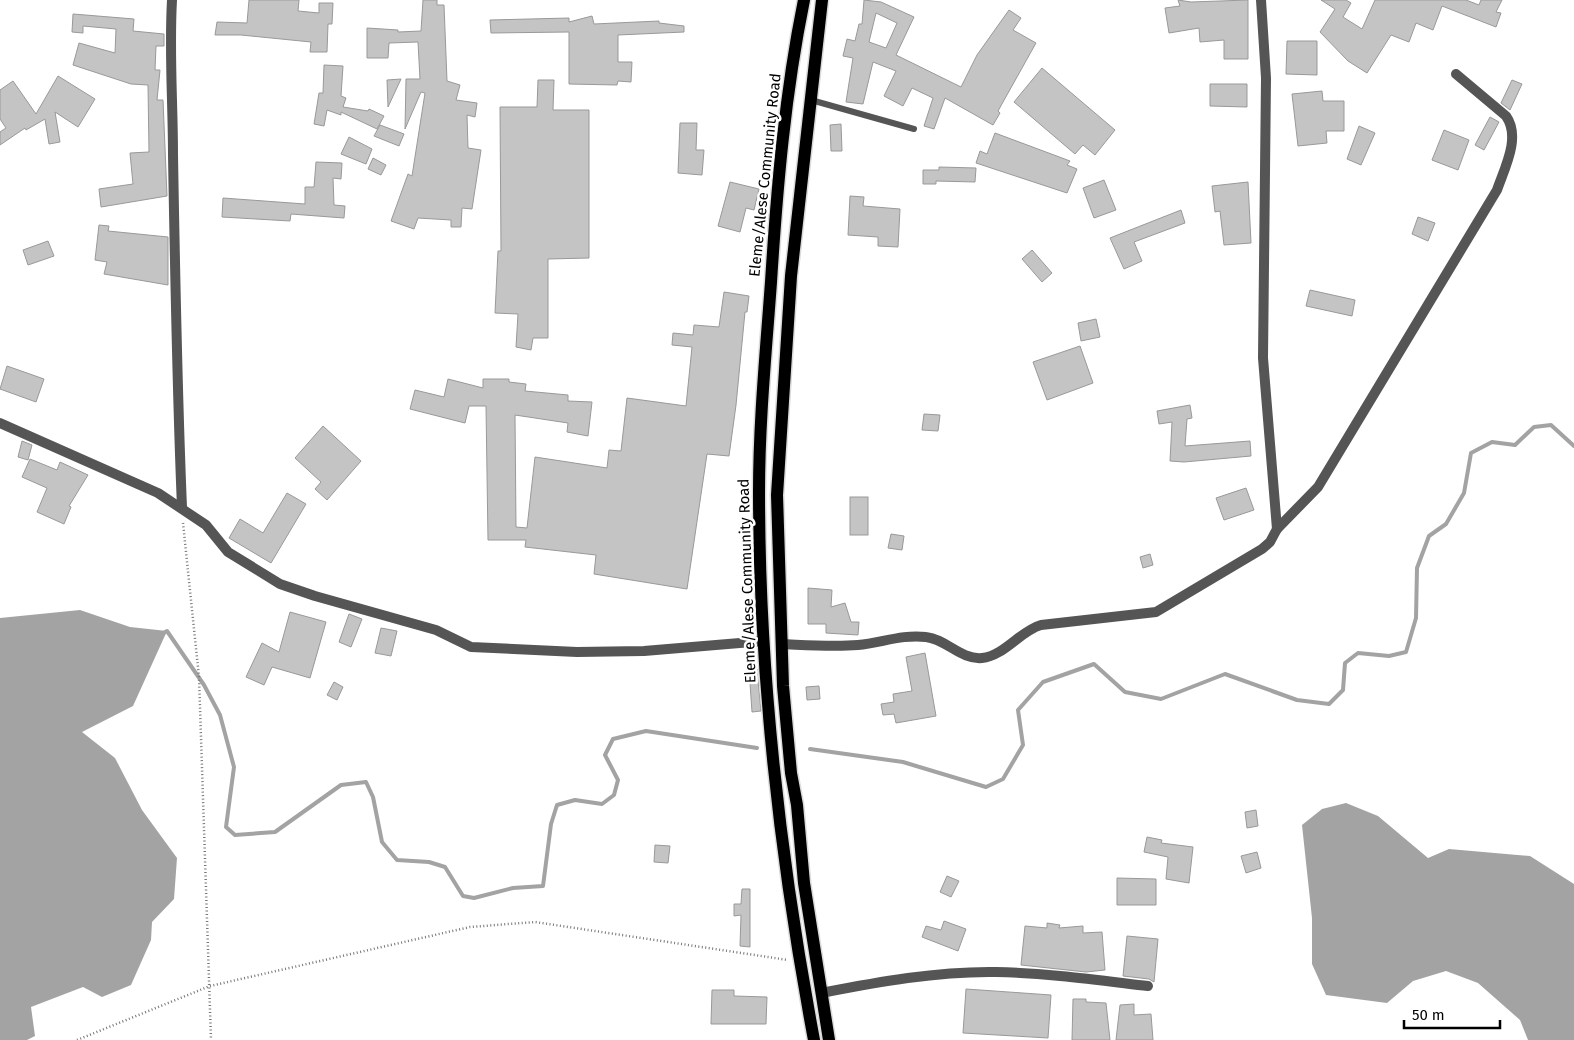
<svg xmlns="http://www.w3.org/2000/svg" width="1574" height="1040" font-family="'Fira Sans',sans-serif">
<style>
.water{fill:#a3a3a3}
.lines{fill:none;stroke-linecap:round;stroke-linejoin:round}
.stream{stroke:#a3a3a3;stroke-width:4}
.building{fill:#c4c4c4;stroke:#999;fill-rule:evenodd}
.primary-casing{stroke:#dbdbdb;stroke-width:15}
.path{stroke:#777;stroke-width:2.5;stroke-dasharray:1 2.5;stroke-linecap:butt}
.service{stroke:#555;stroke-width:6}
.minor{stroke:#555;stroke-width:10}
.primary{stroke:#000;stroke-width:12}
.labels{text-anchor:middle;stroke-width:5;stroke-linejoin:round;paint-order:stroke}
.street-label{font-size:15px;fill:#000;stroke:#fff}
</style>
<rect width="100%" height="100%" fill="#fff"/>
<g class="water">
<polygon points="80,610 130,627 167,631 133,706 82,732 115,758 142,810 177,858 174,899 152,922 151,940 131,985 102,997 83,987 31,1007 35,1036 27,1040 0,1040 0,618"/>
<polygon points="1346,803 1378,816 1428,858 1449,849 1530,856 1574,884 1574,1040 1528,1040 1520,1020 1478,983 1446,971 1413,981 1387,1003 1326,995 1312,964 1312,918 1302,825 1322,809"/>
</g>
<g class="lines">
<g class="stream">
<polyline points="162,634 167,631 204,685 220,715 234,767 226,827 235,835 275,832 341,785 366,782 373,797 382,842 397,860 429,862 445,867 463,896 474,898 513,888 543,886 551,824 557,805 575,800 602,804 614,795 618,780 605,755 613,739 646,731 757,748"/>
<polyline points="810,749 903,762 986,787 1003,779 1023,745 1018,710 1043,682 1094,664 1125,692 1161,699 1225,674 1297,700 1329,704 1343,690 1345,663 1358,653 1389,656 1406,652 1416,618 1417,568 1429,536 1446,524 1464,493 1471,453 1492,442 1515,445 1534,427 1551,425 1574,446"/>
</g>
</g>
<g class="building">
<polygon points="249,0 299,0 298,11 319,13 319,3 333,3 332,24 328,24 327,52 310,52 311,42 241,35 215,35 217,22 247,23"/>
<polygon points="423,0 437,0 437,5 444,5 447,81 460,85 456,100 477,103 475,117 467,115 468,148 481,150 472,209 462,208 461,227 451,227 451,220 418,218 414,229 391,221 408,174 412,176 425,93 421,92 405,129 406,79 420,79 418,42 389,43 388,58 367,58 367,28 398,30 398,32 421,31"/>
<path d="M864 0 881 2 914 17 896 55 961 87 977 55 1009 10 1021 18 1013 30 1036 43 998 111 1000 113 993 125 945 98 934 129 924 126 933 98 912 88 903 106 884 96 896 71 873 62 863 104 846 102 853 58 843 56 847 39 855 41 859 24H862ZM876 13 897 23 886 48 869 42Z"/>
<polygon points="1178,0 1191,2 1248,0 1248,59 1224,59 1224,40 1200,42 1199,28 1169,33 1165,8 1180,6"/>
<polygon points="1321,0 1346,0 1351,3 1343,17 1362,29 1375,0 1466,0 1479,5 1481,0 1502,0 1496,12 1501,13 1496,27 1442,6 1433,30 1416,23 1409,42 1391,35 1367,73 1348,61 1320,32 1335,9"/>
<polygon points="73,14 134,19 133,31 164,34 164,46 156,46 155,70 160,70 157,100 163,100 167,196 101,207 99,189 133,184 130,153 149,152 148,85 131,84 73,65 79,43 115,53 116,29 83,26 83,33 72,32"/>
<polygon points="592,16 594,24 659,21 659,23 684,26 684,32 618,35 618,62 632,62 631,82 618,81 617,85 569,84 569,32 491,33 490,20 569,18 569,22"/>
<polygon points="1287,41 1317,41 1317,75 1286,74"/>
<polygon points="324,65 343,66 341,96 346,98 343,107 368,111 369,109 384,116 377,129 341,112 341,115 327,110 324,126 314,124 319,93 323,93"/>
<polygon points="1042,68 1115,130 1095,155 1083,145 1075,154 1014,102"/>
<polygon points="58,76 95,99 78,127 55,112 60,142 49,144 45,119 26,130 25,128 0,145 0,132 6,128 0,119 0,90 13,81 36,114"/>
<polygon points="401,79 388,107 387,80"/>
<polygon points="538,80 554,80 553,110 589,110 589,258 548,259 548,338 533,338 531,350 516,347 518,314 495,313 498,251 501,251 500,107 537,107"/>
<polygon points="1512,80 1522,84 1510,110 1501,103"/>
<polygon points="1210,84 1247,84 1247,107 1210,106"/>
<polygon points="1322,91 1323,101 1344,101 1344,131 1326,131 1327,143 1298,146 1292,94"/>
<polygon points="1490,117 1499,122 1484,150 1475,145"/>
<polygon points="680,123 697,123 696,150 704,150 702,175 678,173"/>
<polygon points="841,124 842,151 831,151 830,125"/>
<polygon points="380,125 404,134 399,146 374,136"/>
<polygon points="1359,126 1375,133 1361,165 1347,159"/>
<polygon points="1444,130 1469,140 1458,170 1432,160"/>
<polygon points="995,133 1070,161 1067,165 1077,169 1067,193 976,163 980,151 987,154"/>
<polygon points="349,137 372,149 366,164 341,154"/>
<polygon points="373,158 386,165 381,175 368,169"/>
<polygon points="316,162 342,163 341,179 333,178 334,205 345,206 344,218 291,214 290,221 222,217 223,198 305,204 305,187 314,187"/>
<polygon points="939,167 976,168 975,182 936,181 936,184 923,184 923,170 939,170"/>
<polygon points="1104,180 1116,210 1094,218 1083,188"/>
<polygon points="730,182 759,189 754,210 746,208 740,232 718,226"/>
<polygon points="1248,182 1251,243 1224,245 1220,211 1215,212 1212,186"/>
<polygon points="850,196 864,197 863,206 900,209 898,247 878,246 878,237 848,235"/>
<polygon points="1181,210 1185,223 1134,242 1142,261 1124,269 1110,238"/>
<polygon points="1418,217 1435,223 1428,241 1412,234"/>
<polygon points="99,225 109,226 108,231 168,237 168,285 104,274 107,262 95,260"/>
<polygon points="48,241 54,256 28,265 23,250"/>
<polygon points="1032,250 1052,273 1042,282 1022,259"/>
<polygon points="1310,290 1355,300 1352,316 1306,306"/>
<polygon points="724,292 749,296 747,312 745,312 736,405 729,456 707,454 687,589 594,574 596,555 525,547 526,540 488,540 486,406 469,406 465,423 410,409 415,390 444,397 448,379 483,388 483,379 509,379 509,382 526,384 525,391 568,395 568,401 592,402 588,436 567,432 568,423 515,415 516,527 527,528 535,457 607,468 609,450 621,451 627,398 686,406 692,347 672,345 673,333 693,335 694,325 719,327"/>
<polygon points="1096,319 1100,337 1081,341 1078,323"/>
<polygon points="1080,346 1093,383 1047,400 1033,362"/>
<polygon points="7,366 44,379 36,402 0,389"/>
<polygon points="1190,405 1192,418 1187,419 1185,446 1250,441 1251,456 1184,462 1170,461 1172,422 1159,424 1157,411"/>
<polygon points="924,414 940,415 938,431 922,430"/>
<polygon points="323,426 361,461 327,500 315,489 321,482 295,458"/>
<polygon points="22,441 32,445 28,460 18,457"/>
<polygon points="30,459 57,470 60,462 88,475 69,506 71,507 64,524 37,512 47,488 22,477"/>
<polygon points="1246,488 1254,510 1224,520 1216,498"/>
<polygon points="287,493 306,504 271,563 229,538 240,519 263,533"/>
<rect x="850" y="497" width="18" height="38"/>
<polygon points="891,534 904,536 902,550 888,548"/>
<polygon points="1150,554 1153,565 1143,568 1140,557"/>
<polygon points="808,588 832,590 831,607 845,603 851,622 859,622 858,635 826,633 826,624 808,624"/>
<polygon points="290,612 326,622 310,678 272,667 264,685 246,677 262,643 279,652"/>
<polygon points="349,614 362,619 351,647 339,642"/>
<polygon points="381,628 397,631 391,656 375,653"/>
<polygon points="925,653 936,716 896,723 894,714 883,715 881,704 894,702 893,694 912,691 906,657"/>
<polygon points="749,669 757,669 761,711 752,712"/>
<polygon points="334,682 343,687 337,700 327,695"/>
<polygon points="819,686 820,699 807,700 806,687"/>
<polygon points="1256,810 1258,826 1247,828 1245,812"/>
<polygon points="1147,837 1162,840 1161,843 1193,847 1189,883 1166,879 1168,857 1144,852"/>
<polygon points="655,845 670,846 668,863 654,862"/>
<polygon points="1257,852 1261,868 1246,873 1241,856"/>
<polygon points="947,876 959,881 951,897 940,892"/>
<polygon points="1117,878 1156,879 1156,905 1117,905"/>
<polygon points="742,889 750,889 750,947 740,946 741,915 734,916 734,904 741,904"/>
<polygon points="944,921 966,929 958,951 922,937 926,926 941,930"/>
<polygon points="1047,923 1060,925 1059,928 1083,926 1083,933 1102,932 1105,970 1086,972 1021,965 1025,926 1047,928"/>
<polygon points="1127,936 1158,939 1154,982 1149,979 1123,976"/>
<polygon points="966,989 1051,995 1048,1038 963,1033"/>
<polygon points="712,990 734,990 734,996 767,997 766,1024 711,1024"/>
<polygon points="1073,999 1086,999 1086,1002 1106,1003 1110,1040 1072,1040"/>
<polygon points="1134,1004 1134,1015 1151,1014 1153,1040 1116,1040 1120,1005"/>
</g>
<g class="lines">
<defs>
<g id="primary">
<path d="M804 0C785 93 777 187 771 282 766 351 759 422 759 492 759 675 780 859 814 1040"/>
<polyline points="822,0 791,276 777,495 783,686 791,773 797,805 804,883 829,1040"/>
</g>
</defs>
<use href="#primary" class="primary-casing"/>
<g class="path">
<polyline points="183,523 199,677 211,1040"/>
<polyline points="77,1040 210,986 470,927 535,922 788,960"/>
</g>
<polyline class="service" points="811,100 914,129"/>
<g class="minor">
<path d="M172 0C169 52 173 103 173 155 175 272 177 389 182 507"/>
<polyline points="1261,0 1266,78 1263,358 1277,529"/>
<polyline points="0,423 158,493 206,525 228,552 280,584 315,596 436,630 471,647 577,652 644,651 764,641"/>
<path d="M781 644C806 645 832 647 858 645 881 643 902 634 926 637 946 639 961 660 982 658 1004 656 1020 631 1041 625L1156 612 1262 549 1270 542 1277 529 1318 487 1497 190C1505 167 1521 137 1506 116L1456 74"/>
<path d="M821 993C878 982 937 971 996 972 1047 973 1097 980 1148 986"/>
</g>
<use href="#primary" class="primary"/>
</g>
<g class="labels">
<g class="street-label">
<text transform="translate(765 175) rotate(-84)" y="5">Eleme/Alese Community Road</text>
<text transform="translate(747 581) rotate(-92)" y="5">Eleme/Alese Community Road</text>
</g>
</g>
<path d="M1404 1020v8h96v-8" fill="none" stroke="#000000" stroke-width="2.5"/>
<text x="1412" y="1020" font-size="15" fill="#000000" stroke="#ffffff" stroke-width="4" paint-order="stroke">50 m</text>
</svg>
